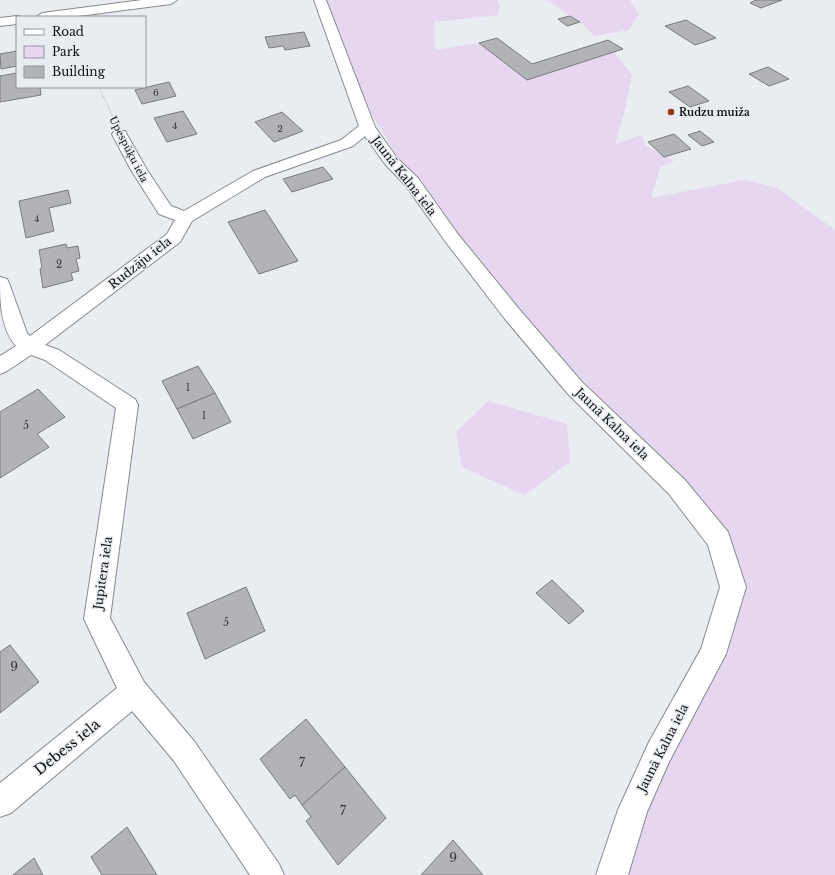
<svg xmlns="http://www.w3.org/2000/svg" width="835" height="875" font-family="'Libre Baskerville',serif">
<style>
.green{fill:#e6d6f0}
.building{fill:#b2b3b7;stroke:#7a7a7e}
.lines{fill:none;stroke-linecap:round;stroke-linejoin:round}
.street-casing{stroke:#878a8d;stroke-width:2}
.secondary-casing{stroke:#878a8d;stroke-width:2}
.path{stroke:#9d9fa2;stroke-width:1.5;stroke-dasharray:0.5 2;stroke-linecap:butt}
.street{fill:#fff;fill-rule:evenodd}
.secondary{fill:#fff;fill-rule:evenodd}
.poi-dot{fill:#993501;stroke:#e9ecf0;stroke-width:1.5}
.labels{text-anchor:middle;stroke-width:3;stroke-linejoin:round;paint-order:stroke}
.far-number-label{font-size:9px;fill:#383a3b}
.far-poi-label{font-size:10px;font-weight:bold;fill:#101112;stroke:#e9ecf0;text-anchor:start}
.far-street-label{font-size:10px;fill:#101112;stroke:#e9ecf0}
.number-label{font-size:10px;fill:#383a3b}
.street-label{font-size:12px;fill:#101112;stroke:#e9ecf0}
.near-number-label{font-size:12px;fill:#383a3b}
.near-street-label{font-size:14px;fill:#101112;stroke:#e9ecf0}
</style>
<rect width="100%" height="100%" fill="#e9ecf0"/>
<g class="green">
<polygon points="327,0 497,0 500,6 498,15 434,22 435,50 479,43 527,80 614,52 632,75 624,113 615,144 642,135 645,145 674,161 660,168 651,198 744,180 777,188 835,230 835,875 621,875 645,806 740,611 737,562 721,522 696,493 635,435 544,339 398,158 365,103"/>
<polygon points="546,0 630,0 639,14 629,30 595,36 580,22"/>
<polygon points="488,401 567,424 570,462 524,495 462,467 456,432"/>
</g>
<g class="building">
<polygon points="756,0 782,0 761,8 750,3"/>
<polygon points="570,16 580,22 567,26 558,19"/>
<polygon points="686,20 716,38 695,45 665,26"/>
<polygon points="304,32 310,46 285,50 283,46 269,48 265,37"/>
<polygon points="497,38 532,64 608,40 623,49 527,80 479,43"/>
<polygon points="17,51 17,66 1,69 0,54"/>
<polygon points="768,67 789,79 769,86 749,74"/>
<polygon points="17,73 17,87 40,87 41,95 0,102 0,76"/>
<polygon points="169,82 176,96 142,104 135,90"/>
<polygon points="688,86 709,101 690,107 669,92"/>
<polygon points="183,111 197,134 167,142 154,118"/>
<polygon points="282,112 303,131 274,142 255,122"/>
<polygon points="700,131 714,142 702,146 688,135"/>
<polygon points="674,134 691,149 664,157 648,142"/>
<polygon points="323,167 333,179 292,192 283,179"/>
<polygon points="68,190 71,203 49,208 54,231 26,238 19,201"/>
<polygon points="265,210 298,261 259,274 228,222"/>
<polygon points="66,244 67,248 78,246 80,258 76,259 79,271 71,273 73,280 43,288 40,269 42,268 39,250"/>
<polygon points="198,366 215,393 177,409 162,381"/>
<polygon points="38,389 65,417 37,434 49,447 0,478 0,412"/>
<polygon points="215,393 231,422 193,439 177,409"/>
<polygon points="552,580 584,611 569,624 536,593"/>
<polygon points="246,587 265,631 205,659 187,613"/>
<polygon points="10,645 39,682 0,713 0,652"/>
<polygon points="306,719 345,767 302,805 295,795 290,799 260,759"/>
<polygon points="345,767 386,818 338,865 306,821 311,817 302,805"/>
<polygon points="127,827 157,875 102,875 91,857"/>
<polygon points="453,840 483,875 421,875"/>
<polygon points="34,858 43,875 13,875"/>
</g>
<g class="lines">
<defs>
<path id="street" d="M314 0H326L375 127 397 158 418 178 457 233 519 309 582 382 685 480 728 532 746 587 726 654 669 762 647 812 628 875H596L618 810 649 742 701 649 720 587 708 545 669 494 568 394 505 319 445 241 406 186 385 164 365 136 353 146 265 177 192 221 180 242 45 345 59 350 135 399 138 405 110 618 144 682 194 741 279 864 284 875H250L174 761 132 711 11 813 0 817V783L117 688 84 619 116 408 45 360 31 355 7 371 0 374V356L16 346C0 328 0 300 0 277L7 279 9 283 27 333 30 336 167 234 175 220 159 214 131 170 112 134 115 131H125L147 170 171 206 184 211 253 171 341 140 359 126Z"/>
<g id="secondary">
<polygon points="142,0 177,0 171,4 71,17 36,17 42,13"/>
<polygon points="17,16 21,17 17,17 17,24 0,26 0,18"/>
</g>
</defs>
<use href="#street" class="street-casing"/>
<use href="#secondary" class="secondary-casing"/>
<polyline class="path" points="99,87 114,119"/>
<use href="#street" class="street"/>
<use href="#secondary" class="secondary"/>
</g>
<circle class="poi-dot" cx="671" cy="112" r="4"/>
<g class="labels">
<g class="far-number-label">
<text x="156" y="96">6</text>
<text x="175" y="129">4</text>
<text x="280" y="132">2</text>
<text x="37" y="222">4</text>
</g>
<g class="far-poi-label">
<text x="679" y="116">Rudzu muiža</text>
</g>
<g class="far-street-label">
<text transform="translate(129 149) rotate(63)" y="4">Upespūķu iela</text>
</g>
<g class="number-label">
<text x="59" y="268">2</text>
<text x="188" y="391">1</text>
<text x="204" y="419">1</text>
<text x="26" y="429">5</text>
<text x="226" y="626">5</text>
</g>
<g class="street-label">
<text transform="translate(404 176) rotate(52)" y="4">Jaunā Kalna iela</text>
<text transform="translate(140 263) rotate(-38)" y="4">Rudzāju iela</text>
<text transform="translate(612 424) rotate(44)" y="4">Jaunā Kalna iela</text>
<text transform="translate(103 573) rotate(-82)" y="4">Jupitera iela</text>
<text transform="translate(663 748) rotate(-63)" y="4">Jaunā Kalna iela</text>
</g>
<g class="near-number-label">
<text x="14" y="671">9</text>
<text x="302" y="767">7</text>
<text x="343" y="815">7</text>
<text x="453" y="862">9</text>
</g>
<g class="near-street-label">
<text transform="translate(67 747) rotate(-39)" y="5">Debess iela</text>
</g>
</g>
<rect x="16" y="16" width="130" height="72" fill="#e9ecf0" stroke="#929497"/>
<rect x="24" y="29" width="20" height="6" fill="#ffffff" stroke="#929497"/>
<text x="52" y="36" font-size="12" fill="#101112">Road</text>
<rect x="24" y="46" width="20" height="12" fill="#e6d6f0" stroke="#929497"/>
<text x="52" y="56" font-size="12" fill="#101112">Park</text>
<rect x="24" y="66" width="20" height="12" fill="#b2b3b7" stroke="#929497"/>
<text x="52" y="76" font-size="12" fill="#101112">Building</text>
</svg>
